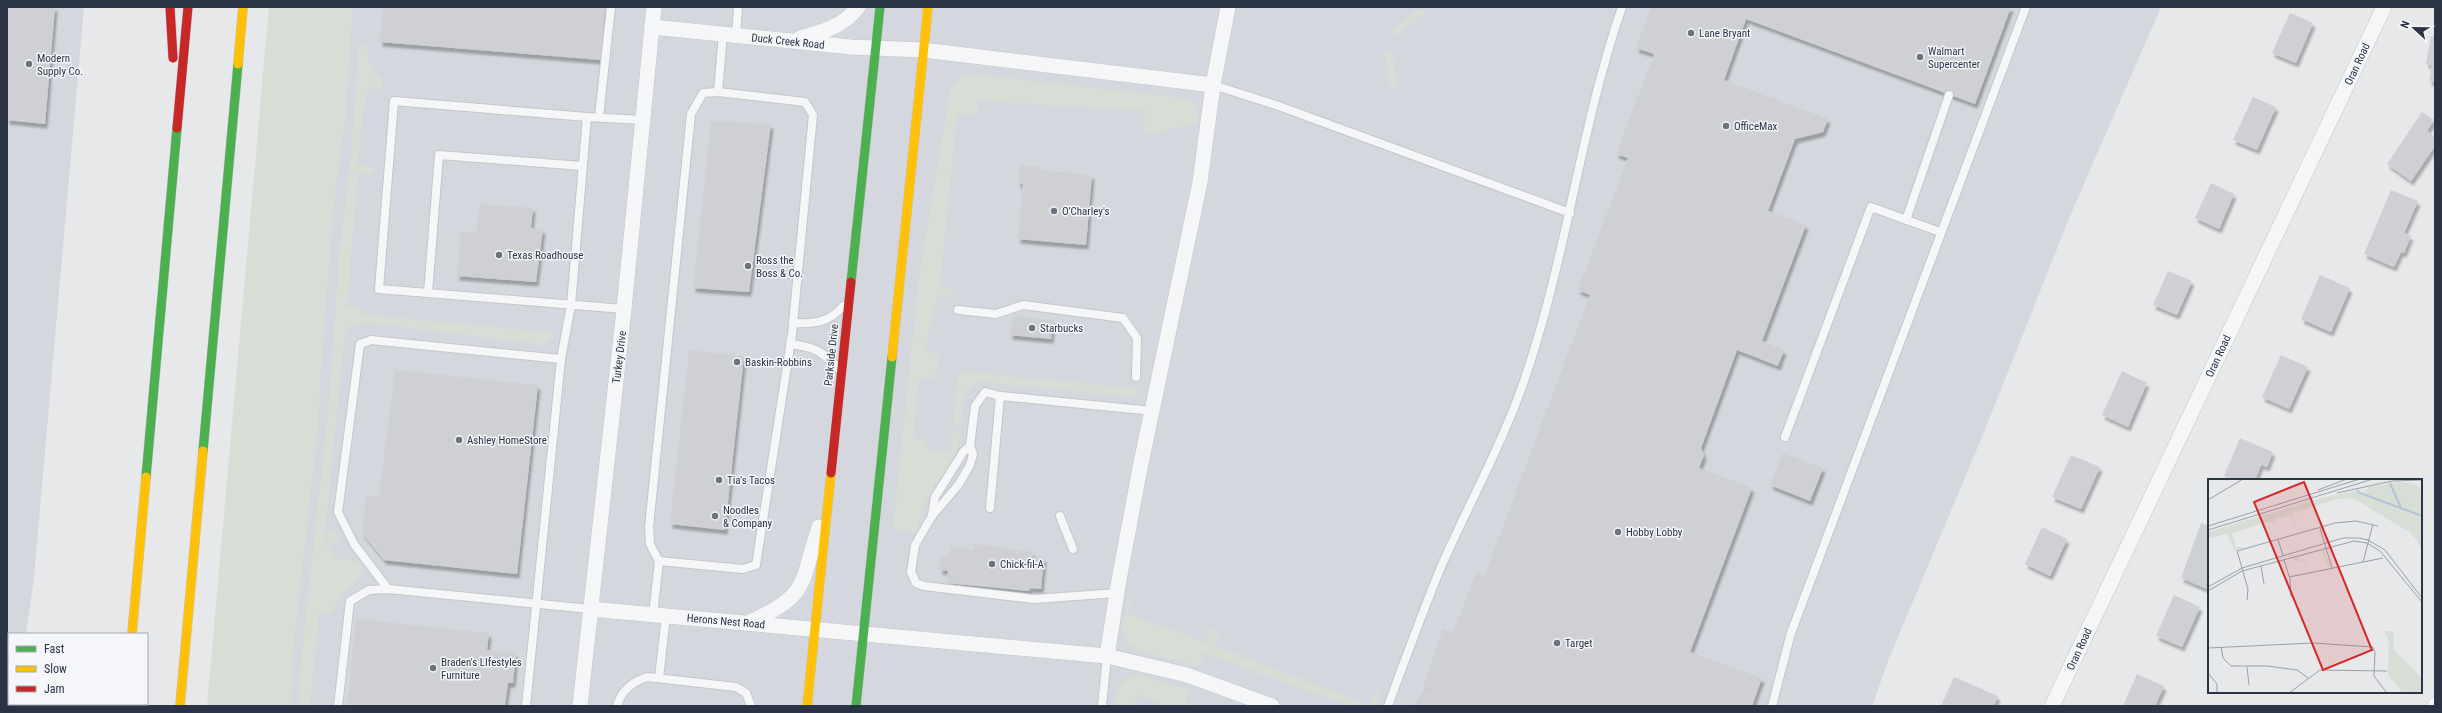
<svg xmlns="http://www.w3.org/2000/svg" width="2442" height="713" font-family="'Roboto Condensed',sans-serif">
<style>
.built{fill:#d4d7dd}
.green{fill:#d6ded6}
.building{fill:#ced0d3;filter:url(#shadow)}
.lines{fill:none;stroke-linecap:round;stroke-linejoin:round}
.lane-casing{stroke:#c4c6c8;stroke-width:10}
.street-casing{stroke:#c4c6c8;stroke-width:16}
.fast-casing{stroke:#c4c6c8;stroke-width:10}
.slow-casing{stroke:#c4c6c8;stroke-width:10}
.jam-casing{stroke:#c4c6c8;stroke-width:10}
.lane{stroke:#f5f6f7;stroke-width:8}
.street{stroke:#f5f6f7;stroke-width:15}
.fast{stroke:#4caf50;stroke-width:9}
.slow{stroke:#ffc107;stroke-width:9}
.jam{stroke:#c62828;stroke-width:9}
.poi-dot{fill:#6c737f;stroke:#f4f6f9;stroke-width:1.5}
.labels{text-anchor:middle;stroke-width:3;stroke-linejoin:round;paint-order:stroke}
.poi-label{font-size:11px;fill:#2b3445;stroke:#f4f6f9;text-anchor:start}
.street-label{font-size:11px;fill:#2b3445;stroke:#f4f6f9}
.inset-river{fill:none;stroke:#b4c4d5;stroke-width:2}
.inset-road{fill:none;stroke:#9ba0a8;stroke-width:1}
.view{fill:#d62828;fill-opacity:0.15;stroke:#d62828;stroke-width:2}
.inset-edge{fill:none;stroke:#2b3445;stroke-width:2}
</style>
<defs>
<filter id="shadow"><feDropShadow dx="2.5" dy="4.5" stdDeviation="1" flood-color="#0004"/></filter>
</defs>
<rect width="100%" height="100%" fill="#e6e8ea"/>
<g class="built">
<polygon points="7,7 84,7 34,577 26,634 9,634 9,704 17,704 17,706 7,706"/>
<polygon points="342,7 2161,7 2070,216 1984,432 1888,661 1872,706 282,706"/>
</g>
<g class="green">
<polygon points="269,7 353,7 345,119 333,212 322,355 318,428 292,662 291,706 207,706"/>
<polygon points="1417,9 1426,12 1399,35 1391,32"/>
<path d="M367 43C366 59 371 71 383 81L382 89 372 87 366 94 365 109H363L358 165 372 167 374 172 370 174H358L347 307 359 308 364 315 553 332V338L543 345 370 323C361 323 351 323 345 332L324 543 326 547 328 530 334 531 340 540 328 547 337 560C349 558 357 558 364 570L361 578 341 594 331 614 319 613 310 706H299L301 663 329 403 339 256 351 155 359 48Z"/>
<polygon points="1384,50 1392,53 1398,87 1390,85"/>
<path d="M964 73 1183 98C1195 102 1199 110 1198 123L1144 135 1145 111 979 101 976 115H957L940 287 951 289 954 292 950 298 938 295 925 349 938 354 937 371 932 380 919 378 913 439 926 441 928 450 950 452 953 432 960 433C958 466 938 475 926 502 922 512 921 522 916 532L893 530 919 275 950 90Z"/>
<path d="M962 372 1137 388 1136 397 980 382C960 389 963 408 961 426L953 425 958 376Z"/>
<polygon points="1130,598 1132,599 1128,613 1206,643 1212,629 1220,631 1214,646 1370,705 1376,691 1379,691 1376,706 1349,706 1204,653 1199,667 1138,650 1128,644 1122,629 1127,603"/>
<path d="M1137 675 1190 690 1185 703 1192 706H1166L1137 695 1134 706H1119L1115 699C1118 686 1124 678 1137 675Z"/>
</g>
<g class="building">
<polygon points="7,7 55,7 45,124 7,120"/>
<polygon points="383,7 605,7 601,60 380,42"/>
<polygon points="1651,7 2011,7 1975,104 1746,19 1724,80 1828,119 1823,132 1795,139 1768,211 1806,225 1762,341 1784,350 1778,366 1737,350 1701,448 1704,455 1699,468 1752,488 1690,652 1762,678 1752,706 1414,706 1423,692 1426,692 1427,688 1423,686 1443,629 1453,633 1476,572 1485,575 1590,295 1578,290 1628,158 1616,154 1654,54 1636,48"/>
<polygon points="2290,13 2313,23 2296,63 2272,53"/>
<polygon points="2431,36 2435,37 2435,82 2429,81 2432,65 2426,64"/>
<polygon points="2253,97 2276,107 2257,150 2233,140"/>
<polygon points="2422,112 2434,120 2427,131 2435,137 2435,146 2411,181 2387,164"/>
<polygon points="711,121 771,124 749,292 693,288"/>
<polygon points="1020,165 1039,167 1039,170 1092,175 1086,245 1018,239 1023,184 1018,184"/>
<polygon points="2211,183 2234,194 2219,229 2195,218"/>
<polygon points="2391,190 2418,201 2404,233 2411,236 2404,253 2401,252 2394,267 2364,254"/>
<polygon points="480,204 533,208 531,228 543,229 536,282 457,276 461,231 476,233"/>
<polygon points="2168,271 2192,281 2177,315 2153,305"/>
<polygon points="2320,275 2350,288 2331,332 2301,319"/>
<polygon points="1013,316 1053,320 1051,339 1010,335"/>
<polygon points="689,350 744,356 725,530 670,524"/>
<polygon points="2281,355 2308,367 2289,409 2262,397"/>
<polygon points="395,370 538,385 517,574 384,560 362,533 366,495 379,496"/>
<polygon points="2122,371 2147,383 2128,427 2102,415"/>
<polygon points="2240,438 2273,452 2267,467 2261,465 2255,480 2233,480 2224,476"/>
<polygon points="1783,453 1823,468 1810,501 1770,485"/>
<polygon points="2071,455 2100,467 2081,509 2052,497"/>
<polygon points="2201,523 2209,526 2207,589 2181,578"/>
<polygon points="2042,527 2067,539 2050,576 2025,564"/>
<polygon points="975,544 1033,552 1032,557 1044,558 1041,589 1030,588 1029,591 947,583 948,571 940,570 941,555 950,555 951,547 974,550"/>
<polygon points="2174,595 2200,607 2182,647 2156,636"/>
<polygon points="356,619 489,633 487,650 516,653 513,683 508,683 505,706 347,706"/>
<polygon points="2137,674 2164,686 2155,706 2123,706"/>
<polygon points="1954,677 1998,696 1994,706 1941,706"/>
</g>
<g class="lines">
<defs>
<g id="lane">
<polyline points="736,36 738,7"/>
<polyline points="1213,85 1276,105 1570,213"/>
<polyline points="587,117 643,120"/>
<polyline points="599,117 611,7"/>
<polyline points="1906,220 1949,95"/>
<polyline points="428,293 439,155 582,166"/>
<polyline points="958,310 996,314 1023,305 1123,318 1137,338 1136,377"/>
<path d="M793 323C814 324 829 323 843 306"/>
<path d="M790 344C816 347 821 351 839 369"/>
<polyline points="1785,437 1871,207 1940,232"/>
<polyline points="990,508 1000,396"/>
<polyline points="932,515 935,497 964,451 970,446"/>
<polyline points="1060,516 1073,549"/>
<polyline points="659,561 650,544 649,527 691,114 703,93 718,92"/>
<polyline points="388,589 354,544 338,512 360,344 371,340 561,359"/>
<polyline points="1117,593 1034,599 924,586 916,583 911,572 915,545 932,516 959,484 970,465 973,454 970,446 975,406 985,392 1000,396 1153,411"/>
<polyline points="653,615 659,561 743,569 756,565 792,334 813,115 805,102 718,92 723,34"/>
<polyline points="659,678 666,616"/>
<polyline points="338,706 350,601 369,590 388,589 590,609"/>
<path d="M526 706 561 359 571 305 587 117 394 101 379 289C460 295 542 302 624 309"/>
<path d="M617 706C621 691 632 682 647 677L736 687 746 693 751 706"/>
<polyline points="1102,706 1107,656"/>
<path d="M1388 706C1405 660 1422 613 1441 567 1471 499 1508 434 1530 363 1568 246 1582 123 1622 7"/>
<polyline points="1772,706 1791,633 2026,7"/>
</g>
<g id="street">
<polyline points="652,27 851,47 923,50 1213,85"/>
<path d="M800 38C823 32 844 26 858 7"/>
<polyline points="590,609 1107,656 1187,675 1272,706"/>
<path d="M750 622C810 595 800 584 819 527"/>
<polyline points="1107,656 1119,580 1140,468 1200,182 1213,85 1228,7"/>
<polyline points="580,706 624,309 654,7"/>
<polyline points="2052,706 2384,7"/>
<polyline points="2435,706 2435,705"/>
</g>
<g id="fast">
<polyline points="851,282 880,7"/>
<polyline points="203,451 238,64"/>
<polyline points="146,477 177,128"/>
<polyline points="856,706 892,357"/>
</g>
<g id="slow">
<polyline points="238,64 243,7"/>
<polyline points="892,357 928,7"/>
<polyline points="132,634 146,477"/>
<polyline points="180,706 203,451"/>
<polyline points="807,706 831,473"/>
</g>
<g id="jam">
<polyline points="170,7 173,58"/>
<polyline points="177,128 188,7"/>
<polyline points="831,473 851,282"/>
<polyline points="126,704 126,706"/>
</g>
</defs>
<use href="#lane" class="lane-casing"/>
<use href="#street" class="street-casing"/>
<use href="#fast" class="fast-casing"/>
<use href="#slow" class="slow-casing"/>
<use href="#jam" class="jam-casing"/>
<use href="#lane" class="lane"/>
<use href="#street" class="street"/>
<use href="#fast" class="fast"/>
<use href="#slow" class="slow"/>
<use href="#jam" class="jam"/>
</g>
<g class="poi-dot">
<circle cx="1691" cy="33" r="4"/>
<circle cx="1920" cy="57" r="4"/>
<circle cx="29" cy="64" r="4"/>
<circle cx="1726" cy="126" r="4"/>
<circle cx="1054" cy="211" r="4"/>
<circle cx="499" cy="255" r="4"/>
<circle cx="748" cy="266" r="4"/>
<circle cx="1032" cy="328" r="4"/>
<circle cx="737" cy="362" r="4"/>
<circle cx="459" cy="440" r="4"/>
<circle cx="719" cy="480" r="4"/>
<circle cx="715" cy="516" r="4"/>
<circle cx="1618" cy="532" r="4"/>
<circle cx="992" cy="564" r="4"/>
<circle cx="1557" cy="643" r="4"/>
<circle cx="433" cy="668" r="4"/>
</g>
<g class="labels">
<g class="poi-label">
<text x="1699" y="37">Lane Bryant</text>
<text x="1928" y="55">Walmart<tspan x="1928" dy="13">Supercenter</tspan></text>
<text x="37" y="62">Modern<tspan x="37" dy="13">Supply Co.</tspan></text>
<text x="1734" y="130">OfficeMax</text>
<text x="1062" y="215">O'Charley's</text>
<text x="507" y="259">Texas Roadhouse</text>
<text x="756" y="264">Ross the<tspan x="756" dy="13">Boss &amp; Co.</tspan></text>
<text x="1040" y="332">Starbucks</text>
<text x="745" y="366">Baskin-Robbins</text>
<text x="467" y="444">Ashley HomeStore</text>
<text x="727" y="484">Tia's Tacos</text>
<text x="723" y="514">Noodles<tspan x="723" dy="13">&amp; Company</tspan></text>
<text x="1626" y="536">Hobby Lobby</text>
<text x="1000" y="568">Chick-fil-A</text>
<text x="1565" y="647">Target</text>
<text x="441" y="666">Braden's LIfestyles<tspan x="441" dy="13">Furniture</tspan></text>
</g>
<g class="street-label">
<text transform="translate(788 41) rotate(6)" y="4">Duck Creek Road</text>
<text transform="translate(2357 64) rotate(-65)" y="4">Oran Road</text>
<text transform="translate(831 355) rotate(-84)" y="4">Parkside Drive</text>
<text transform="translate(2218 356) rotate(-65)" y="4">Oran Road</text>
<text transform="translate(619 357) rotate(-83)" y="4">Turkey Drive</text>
<text transform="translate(726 621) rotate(5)" y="4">Herons Nest Road</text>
<text transform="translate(2079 649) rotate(-65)" y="4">Oran Road</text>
</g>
</g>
<g transform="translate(2208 479)">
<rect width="214" height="214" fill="#e6e8ea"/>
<path d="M191 3 206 5 214 11V75L210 62 201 53 145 19 129 20 75 37 103 29 84 35 88 50 82 36 68 40 66 44 62 42 24 54 28 68H38L23 73 26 70 19 54 51 44 0 60V53L113 19 149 12 153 15 162 8ZM116 71 122 88 121 89 114 72 91 78V81L97 80 100 92 96 81 91 82 85 81 84 79ZM176 152H186L185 170 214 199V214H195L180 196 181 162Z" fill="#d6ded6"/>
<path class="inset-river" d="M182 4 193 29M149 11 152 14 214 37"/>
<path class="inset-road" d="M110 11 139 0M129 14 184 2 214 1M0 21 35 0M0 47 152 0M112 49 124 89M0 51 165 0M70 61 75 76M76 81 82 100 83 118M155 83 165 45M53 87 56 105M81 98 175 79M0 108 34 89 135 59H151L160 61 177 71 214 119M0 112 34 92 146 62 159 64 172 72 214 123M39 121 40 110 29 72 127 44 148 42 170 47M13 168 15 179 23 187H59L89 191 100 199M0 169 105 164 165 168 167 174 166 197 179 214M39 188 41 206M0 194 9 205V214M81 214 112 191 179 192M124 214H154"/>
<path class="view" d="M96 3 164 171 115 191 46 23Z"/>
<rect width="214" height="214" class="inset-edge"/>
</g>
<rect width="2442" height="713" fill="none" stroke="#2b3445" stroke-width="16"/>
<rect x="8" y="633" width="140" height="72" fill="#f4f6f9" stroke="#a4a8b1"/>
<rect x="16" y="646" width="20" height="6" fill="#4caf50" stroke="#a4a8b1"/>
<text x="44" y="653" font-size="12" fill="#2b3445">Fast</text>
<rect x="16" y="666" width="20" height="6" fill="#ffc107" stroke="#a4a8b1"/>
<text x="44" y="673" font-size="12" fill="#2b3445">Slow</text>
<rect x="16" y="686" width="20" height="6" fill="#c62828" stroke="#a4a8b1"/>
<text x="44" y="693" font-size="12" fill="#2b3445">Jam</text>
<g transform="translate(2414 28) rotate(292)" stroke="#f4f6f9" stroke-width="3" paint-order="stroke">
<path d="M0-3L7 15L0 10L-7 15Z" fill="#2b3445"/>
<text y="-6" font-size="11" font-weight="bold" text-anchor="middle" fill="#2b3445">N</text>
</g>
</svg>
